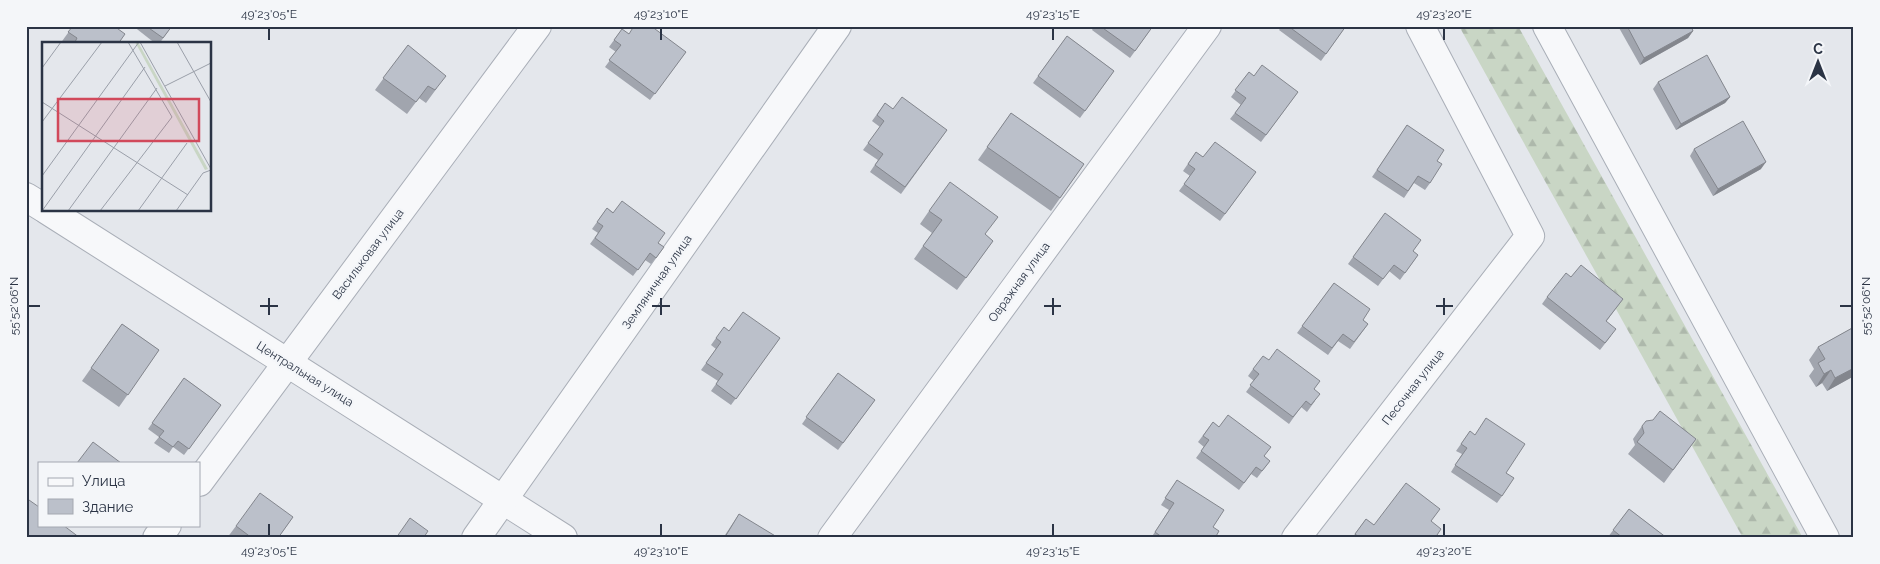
<svg xmlns="http://www.w3.org/2000/svg" width="1880" height="564" font-family="Raleway,sans-serif">
<style>
.forest{fill:url(#forest-firs)}
.lines{fill:none;stroke-linecap:round;stroke-linejoin:round}
.minor-casing{stroke:#a9aeb7;stroke-width:30}
.minor{stroke:#f7f8fa;stroke-width:28}
.wall{fill:#a1a5ae}
.shaded-wall{fill:#83868d}
.building{fill:#bbc0ca;stroke:#83868d}
.ticks{fill:none;stroke:#2b3445;stroke-width:2}
.labels{text-anchor:middle;stroke-width:4.5;stroke-linejoin:round;paint-order:stroke}
.street-label{font-size:12px;fill:#2b3445;stroke:#f4f6f9}
.inset-road{fill:none;stroke:#9a9fa9;stroke-width:1}
.view{fill:#d1495b;fill-opacity:0.15;stroke:#d1495b;stroke-width:2.5}
.inset-edge{fill:none;stroke:#2b3445;stroke-width:2.5}
.neatline{fill:none;stroke:#2b3445;stroke-width:2}
.ticks-label{font-size:12px;text-anchor:middle;fill:#2b3445}
</style>
<defs>
<pattern id="forest-firs" width="22" height="20" patternUnits="userSpaceOnUse" patternTransform="scale(1.25)"><rect width="22" height="20" fill="#c9d6c5"/><path d="M5 1l3.5 6h-7zM16 11l3.5 6h-7z" fill="#adb8ab"/></pattern>
</defs>
<rect width="100%" height="100%" fill="#e4e7ec"/>
<polygon class="forest" points="1459,26 1518,26 1803,538 1743,538"/>
<g class="lines">
<defs>
<g id="minor">
<polyline points="1547,26 1825,538"/>
<polyline points="26,197 44,208"/>
<polyline points="47,210 563,538"/>
<polyline points="199,482 537,26"/>
<polyline points="157,538 167,525"/>
<polyline points="476,538 837,26"/>
<polyline points="832,538 1207,26"/>
<polyline points="1296,538 1530,236 1420,26"/>
</g>
</defs>
<use href="#minor" class="minor-casing"/>
<use href="#minor" class="minor"/>
</g>
<g class="wall">
<polygon points="73,26 119,44 60,44"/>
<polygon points="133,26 172,26 159,44 156,44"/>
<polygon points="1094,26 1153,26 1130,58 1092,30"/>
<polygon points="1282,26 1346,26 1321,61 1279,30"/>
<polygon points="1618,26 1691,26 1693,31 1688,38 1640,65"/>
<polygon points="622,29 629,34 686,52 650,100 605,67 616,52 609,47"/>
<polygon points="1067,36 1114,71 1080,118 1033,83"/>
<polygon points="408,45 437,88 426,103 419,98 407,114 375,90"/>
<polygon points="1249,72 1254,76 1298,92 1261,142 1230,119 1241,105 1231,97"/>
<polygon points="1658,82 1730,97 1725,103 1676,130 1653,89"/>
<polygon points="885,103 893,109 947,130 901,194 870,172 878,160 863,150 880,127 872,121"/>
<polygon points="1011,113 1084,164 1051,211 978,160"/>
<polygon points="1407,125 1437,161 1430,183 1425,190 1414,183 1404,198 1372,177"/>
<polygon points="1694,149 1761,169 1713,196 1690,156"/>
<polygon points="1196,152 1203,157 1256,172 1220,221 1179,191 1190,176 1183,171"/>
<polygon points="607,208 664,247 651,264 645,260 633,276 590,244 598,233 592,229"/>
<polygon points="929,211 985,234 993,241 957,290 914,259 932,233 920,224"/>
<polygon points="1385,213 1413,251 1418,255 1400,280 1389,271 1378,286 1348,264"/>
<polygon points="1571,277 1623,299 1606,322 1611,336 1600,350 1542,304 1547,297"/>
<polygon points="1334,283 1363,320 1368,324 1350,349 1338,341 1328,355 1297,333"/>
<polygon points="122,324 159,350 119,407 82,381"/>
<polygon points="1854,327 1854,376 1827,391 1822,383 1816,387 1809,376 1814,369 1809,360 1818,347"/>
<polygon points="729,331 780,338 731,405 711,391 718,381 701,370 716,349 711,345 716,338"/>
<polygon points="1253,369 1314,390 1315,401 1307,412 1301,407 1289,424 1246,392 1254,381 1248,376"/>
<polygon points="838,373 875,400 838,450 802,424"/>
<polygon points="184,378 221,405 184,455 173,447 169,453 154,443 159,437 148,429"/>
<polygon points="1213,422 1219,427 1264,456 1270,461 1257,478 1251,474 1239,490 1196,458 1204,447 1198,442"/>
<polygon points="1642,426 1696,439 1664,483 1628,454 1635,445 1633,439"/>
<polygon points="1470,431 1506,473 1502,496 1497,503 1451,472 1462,454 1456,451"/>
<polygon points="1177,480 1213,527 1215,538 1151,538 1169,510 1161,505"/>
<polygon points="1629,509 1667,538 1608,537"/>
<polygon points="739,514 777,538 723,538"/>
<polygon points="293,517 278,538 227,538 236,526"/>
<polygon points="1366,519 1374,525 1431,522 1435,538 1352,538"/>
</g>
<g class="shaded-wall">
<polygon points="1693,31 1688,38 1640,65 1644,58"/>
<polygon points="1730,97 1725,103 1676,130 1681,124"/>
<polygon points="1766,162 1761,169 1713,196 1718,189"/>
<polygon points="1854,368 1854,376 1827,391 1835,378"/>
<polygon points="1831,370 1822,383 1816,387 1824,374"/>
</g>
<g class="building">
<polygon points="73,26 114,26 125,34 118,44 74,44 77,38 68,32"/>
<polygon points="146,26 172,26 163,38"/>
<polygon points="634,26 651,26 686,52 655,94 609,60 621,45 614,40 622,29 629,34"/>
<polygon points="1100,26 1153,26 1135,51"/>
<polygon points="1288,26 1346,26 1326,54"/>
<polygon points="1627,26 1691,26 1693,31 1644,58"/>
<polygon points="1067,36 1114,71 1085,111 1038,76"/>
<polygon points="408,45 446,76 435,90 428,86 416,102 383,78"/>
<polygon points="1707,55 1730,97 1681,124 1658,82"/>
<polygon points="1262,65 1298,92 1266,135 1235,113 1246,98 1235,90 1249,72 1254,76"/>
<polygon points="902,97 947,130 905,187 875,165 883,154 868,143 884,121 877,115 885,103 893,109"/>
<polygon points="1011,113 1084,164 1060,198 987,147"/>
<polygon points="1743,121 1766,162 1718,189 1694,149"/>
<polygon points="1407,125 1444,150 1437,161 1442,164 1430,183 1418,176 1408,191 1377,170"/>
<polygon points="1215,142 1256,172 1225,214 1184,184 1195,169 1188,164 1196,152 1203,157"/>
<polygon points="950,182 998,217 985,234 993,241 966,278 923,246 942,220 929,211"/>
<polygon points="622,201 665,233 658,243 664,247 656,258 650,253 638,270 595,238 603,226 597,222 607,208 613,213"/>
<polygon points="1385,213 1421,240 1413,251 1418,255 1405,273 1394,265 1383,279 1353,257"/>
<polygon points="1581,265 1623,299 1606,321 1616,329 1605,343 1547,297 1566,273 1571,277"/>
<polygon points="1334,283 1370,309 1363,320 1368,324 1354,342 1343,334 1332,348 1302,326"/>
<polygon points="743,312 780,338 736,399 716,384 723,374 706,363 721,342 716,338 724,327 729,331"/>
<polygon points="122,324 159,350 128,395 91,368"/>
<polygon points="1854,327 1854,368 1835,378 1831,370 1824,374 1818,363 1825,359 1818,347"/>
<polygon points="1277,349 1320,381 1314,389 1320,394 1311,405 1306,401 1293,417 1250,385 1259,374 1253,369 1263,356 1269,360"/>
<polygon points="838,373 875,400 843,443 806,417"/>
<polygon points="184,378 221,405 189,449 178,441 173,447 159,437 164,431 152,423"/>
<polygon points="1660,411 1696,439 1673,470 1637,442 1644,433 1642,426 1646,421 1653,420"/>
<polygon points="1228,415 1271,447 1264,456 1270,461 1262,471 1256,467 1244,483 1201,451 1209,440 1203,436 1213,422 1219,427"/>
<polygon points="1486,418 1525,444 1506,473 1514,478 1502,496 1455,465 1467,448 1461,444 1470,431 1475,435"/>
<polygon points="93,442 121,463 77,463"/>
<polygon points="1177,480 1224,510 1213,527 1219,531 1215,538 1163,538 1155,532 1174,503 1165,498"/>
<polygon points="1406,483 1440,509 1431,521 1441,529 1435,538 1360,538 1355,534 1366,519 1374,525"/>
<polygon points="260,493 293,517 278,538 252,538 236,526"/>
<polygon points="29,500 39,507 39,525 63,525 80,538 26,538 26,504"/>
<polygon points="1629,509 1667,538 1623,538 1613,530"/>
<polygon points="739,514 777,537 777,538 726,538 725,537"/>
<polygon points="410,518 428,531 424,537 425,538 396,538"/>
</g>
<path class="ticks" d="M269 28V40M661 28V40M1053 28V40M1444 28V40M269 298V315M661 298V315M1053 298V315M1444 298V315M28 306H40M260 306H278M652 306H670M1044 306H1061M1436 306H1453M1840 306H1852M269 524V536M661 524V536M1053 524V536M1444 524V536"/>
<g class="labels">
<g class="street-label">
<text transform="translate(368 254) rotate(-53)" y="4">Васильковая улица</text>
<text transform="translate(657 282) rotate(-55)" y="4">Земляничная улица</text>
<text transform="translate(1019 282) rotate(-54)" y="4">Овражная улица</text>
<text transform="translate(305 374) rotate(32)" y="4">Центральная улица</text>
<text transform="translate(1413 387) rotate(-52)" y="4">Песочная улица</text>
</g>
</g>
<g transform="translate(42 42)">
<rect width="169" height="169" fill="#e4e7ec"/>
<path d="M93 0H96L166 127 163 128Z" fill="#c9d6c5"/>
<path class="inset-road" d="M98 0 169 127M135 0 169 60M0 26 19 0M123 44 169 21M0 60 146 153M0 80 60 0M0 134 97 0M0 169 103 25M26 169 115 46M58 169 130 75 86 0M96 169 145 101M134 169 161 131 169 128"/>
<path class="view" d="M16 57H157V99H16Z"/>
<rect width="169" height="169" class="inset-edge"/>
</g>
<rect width="1880" height="564" fill="none" stroke="#f4f6f9" stroke-width="55"/>
<rect x="38" y="462" width="162" height="65" fill="#f4f6f9" stroke="#a4a8b1"/>
<rect x="48" y="478" width="25" height="8" fill="#f7f8fa" stroke="#a4a8b1"/>
<text x="82" y="486" font-size="15" fill="#2b3445">Улица</text>
<rect x="48" y="499" width="25" height="15" fill="#bbc0ca" stroke="#a4a8b1"/>
<text x="82" y="512" font-size="15" fill="#2b3445">Здание</text>
<g transform="translate(1818 62)" stroke="#f4f6f9" stroke-width="4" paint-order="stroke">
<path d="M0-4L9 19L0 12L-9 19Z" fill="#2b3445"/>
<text y="-8" font-size="14" font-weight="bold" text-anchor="middle" fill="#2b3445">С</text>
</g>
<rect x="28" y="28" width="1824" height="508" class="neatline"/>
<g class="ticks-label">
<text x="269" y="18">49°23'05"E</text>
<text x="661" y="18">49°23'10"E</text>
<text x="1053" y="18">49°23'15"E</text>
<text x="1444" y="18">49°23'20"E</text>
<text transform="translate(14 306) rotate(-90)" y="4">55°52'06"N</text>
<text transform="translate(1866 306) rotate(-90)" y="4">55°52'06"N</text>
<text x="269" y="555">49°23'05"E</text>
<text x="661" y="555">49°23'10"E</text>
<text x="1053" y="555">49°23'15"E</text>
<text x="1444" y="555">49°23'20"E</text>
</g>
</svg>
